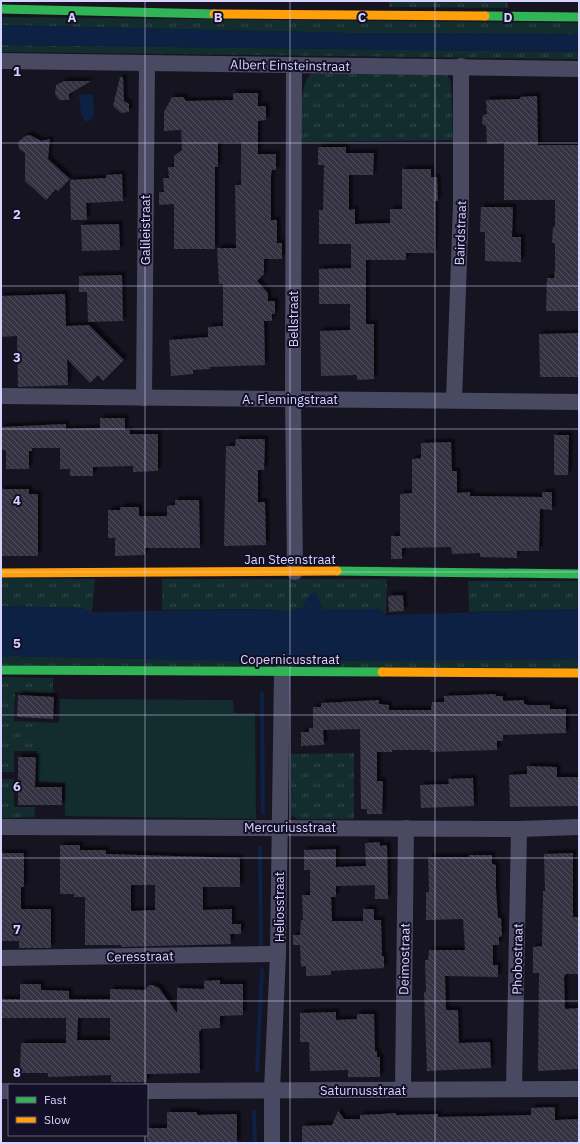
<svg xmlns="http://www.w3.org/2000/svg" width="580" height="1144" font-family="'IBM Plex Sans',sans-serif">
<style>
.grass{fill:url(#grass-tufts)}
.garden{fill:#132c2d}
.water{fill:#0d2144}
.lines{fill:none;stroke-linecap:round;stroke-linejoin:round}
.stream{stroke:#0d2144;stroke-width:4}
.building{fill:url(#building-back-hatch);fill-rule:evenodd;filter:url(#shadow)}
.street{stroke:#4a4962;stroke-width:16}
.fast{stroke:#30b455;stroke-width:9}
.slow{stroke:#ff9f0a;stroke-width:9}
.grid{fill:none;stroke:#d9d4ff;stroke-width:1;stroke-opacity:0.55}
.labels{text-anchor:middle;stroke-width:4;stroke-linejoin:round;paint-order:stroke}
.street-label{font-size:13px;fill:#d9d4ff;stroke:#130f26}
.grid-label{font-size:13px;text-anchor:middle;font-weight:bold;fill:#d9d4ff;stroke:#130f26;stroke-width:4;stroke-linejoin:round;paint-order:stroke}
</style>
<defs>
<pattern id="grass-tufts" width="24" height="20" patternUnits="userSpaceOnUse"><rect width="24" height="20" fill="#132c2d"/><path d="M3 7l-1-3M5 7V3M7 7l1-3M15 17l-1-3M17 17v-4M19 17l1-3" fill="none" stroke="#354a4c"/></pattern>
<pattern id="building-back-hatch" width="6" height="6" patternUnits="userSpaceOnUse"><rect width="6" height="6" fill="#343243"/><path d="M-1 5l2 2M0 0l6 6M5-1l2 2" fill="none" stroke="#514f5f"/></pattern>
<filter id="shadow"><feDropShadow dx="3.5" dy="-3.5" stdDeviation="1" flood-color="#0009"/></filter>
</defs>
<rect width="100%" height="100%" fill="#161421"/>
<g class="grass">
<polygon points="389,1 508,1 508,8 389,7"/>
<polygon points="1,17 579,23 579,34 346,33 1,25"/>
<polygon points="1,45 579,52 579,59 1,52"/>
<path d="M442 72 448 76 451 83 453 140 302 142C303 121 297 90 311 73Z"/>
<polygon points="1,578 95,579 92,612 81,608 1,606"/>
<polygon points="162,579 387,579 386,615 379,609 322,609 317,595 308,597 303,608 285,612 269,609 162,610"/>
<polygon points="468,581 579,581 579,609 469,612"/>
<polygon points="1,656 261,661 579,659 579,669 1,665"/>
<polygon points="1,677 53,678 53,693 15,692 14,721 37,722 38,751 14,751 14,772 1,772"/>
<polygon points="354,753 354,819 298,819 291,815 291,754"/>
<polygon points="1,779 14,779 14,807 35,807 34,817 1,818"/>
</g>
<polygon class="garden" points="60,699 233,700 234,713 255,713 256,819 65,816 65,783 38,781 37,722 59,723"/>
<g class="water">
<polygon points="1,25 346,33 579,34 579,52 1,45"/>
<polygon points="93,94 94,116 90,121 85,121 81,114 79,95"/>
<polygon points="312,593 317,594 322,609 379,609 386,615 579,609 579,659 261,661 1,656 1,606 81,608 92,612 269,609 285,612 303,608 308,597"/>
</g>
<g class="lines">
<g class="stream">
<polyline points="262,693 263,813"/>
<polyline points="260,847 261,945"/>
<polyline points="257,1070 262,970"/>
<polyline points="254,1112 255,1143"/>
</g>
</g>
<g class="building">
<polygon points="120,77 123,77 124,101 129,104 129,112 121,113 113,106"/>
<polygon points="64,81 91,81 69,94 69,100 59,100 55,94 56,85"/>
<polygon points="233,93 258,93 258,106 266,106 266,120 258,121 258,154 276,154 276,170 272,170 271,175 271,220 277,220 277,243 282,243 282,259 264,259 264,274 257,281 268,293 268,301 275,301 275,314 272,314 272,321 264,321 265,365 210,367 210,369 193,370 193,374 171,376 169,340 208,337 208,327 223,326 223,284 219,284 217,248 236,248 235,185 241,185 241,142 218,142 218,167 215,167 215,249 174,249 174,204 159,205 159,192 164,192 163,178 169,178 168,167 174,167 174,156 182,150 181,130 164,131 164,112 172,97 183,97 186,101 233,100"/>
<polygon points="537,96 538,145 579,145 579,311 546,311 547,278 554,278 555,269 555,243 552,243 553,227 555,227 555,200 504,200 504,143 487,144 486,126 482,123 483,115 487,114 486,100 520,99 520,97"/>
<polygon points="30,135 41,141 50,139 48,159 70,179 58,191 56,189 46,200 25,181 25,153 19,149 18,142 25,136"/>
<polygon points="318,147 346,147 346,153 374,153 373,175 349,175 349,210 355,209 355,224 390,223 390,209 402,209 402,169 431,169 431,177 437,177 438,201 435,201 434,253 406,253 406,260 366,260 366,324 374,324 374,379 357,380 357,375 321,376 320,331 350,330 350,304 319,304 319,269 351,268 351,244 319,244 319,210 323,210 324,165 318,165"/>
<polygon points="122,174 123,201 86,203 87,220 71,220 70,180 106,178 106,175"/>
<polygon points="481,207 513,207 512,237 521,237 521,262 485,261 485,232 480,232"/>
<polygon points="119,224 120,250 82,251 81,225"/>
<polygon points="122,275 123,321 88,322 87,292 79,292 79,276"/>
<polygon points="65,294 66,326 89,325 124,360 103,381 98,375 90,383 67,359 68,385 18,387 17,336 1,337 1,296"/>
<polygon points="579,333 579,377 540,377 539,334"/>
<polygon points="100,418 125,418 125,430 130,430 130,434 158,434 158,471 133,472 133,466 93,467 93,476 70,476 70,469 60,469 60,448 32,448 32,451 29,451 29,469 6,469 6,450 1,450 1,427 66,424 66,429 100,428"/>
<polygon points="554,435 569,435 568,475 554,475"/>
<polygon points="236,439 265,439 264,470 258,470 258,502 265,502 266,545 224,546 226,446 235,446"/>
<polygon points="451,442 452,471 457,471 457,493 470,492 470,496 542,497 542,492 552,492 552,510 540,509 539,551 517,551 517,558 480,557 480,553 452,554 451,547 402,548 402,559 391,559 391,536 400,536 400,494 412,493 412,459 421,458 421,443"/>
<polygon points="1,489 29,489 29,494 38,494 38,556 1,556"/>
<polygon points="175,500 199,500 200,548 145,548 145,555 115,556 115,538 108,538 108,510 120,510 120,507 139,507 139,516 167,516 167,506 175,505"/>
<polygon points="403,595 404,611 389,612 388,596"/>
<polygon points="496,694 496,696 503,696 503,701 524,700 524,704 528,705 550,705 550,709 566,709 566,733 503,735 503,741 497,741 497,750 430,752 430,750 392,750 392,752 377,752 377,781 383,781 382,814 367,814 367,809 361,809 360,729 323,730 324,745 301,746 301,732 309,732 309,728 313,728 313,707 321,707 321,703 379,700 379,704 389,705 389,710 431,710 432,702 444,702 444,696"/>
<polygon points="18,695 54,697 53,719 17,717"/>
<polygon points="18,757 36,757 35,787 62,787 62,805 18,805"/>
<polygon points="527,766 557,767 557,777 579,777 579,806 510,807 509,775 527,774"/>
<polygon points="473,778 474,806 421,808 420,785 449,784 448,779"/>
<polygon points="380,842 380,846 387,845 388,899 375,899 375,885 336,886 336,897 331,897 332,921 363,921 363,909 374,909 374,920 381,920 382,956 384,956 384,968 331,971 331,975 306,976 306,966 301,967 300,945 293,945 293,935 300,935 301,920 303,920 302,895 310,895 310,870 304,870 304,850 336,849 336,867 366,866 365,843"/>
<path d="M60 845H80V850H106V854L240 858V887H203V910L232 909V924H241V934H230L231 944 121 947V945H85V897H74V894H60ZM131 885H155V910L131 911Z"/>
<polygon points="1,853 24,853 24,887 21,887 21,909 51,909 51,948 19,948 19,941 1,941"/>
<polygon points="573,853 573,917 579,917 579,974 566,974 564,977 565,1009 579,1008 579,1069 538,1071 539,973 533,973 533,947 542,946 543,891 545,891 544,854"/>
<polygon points="469,855 492,855 492,864 496,865 496,890 498,918 501,918 502,936 499,937 499,945 493,945 493,965 498,965 498,977 445,976 446,1010 458,1010 459,1043 490,1042 491,1068 427,1071 424,992 426,992 425,960 428,960 429,950 465,950 463,919 426,920 426,892 429,892 428,857 469,857"/>
<path d="M220 980V984H243V1015L220 1016V1028L201 1029V1031H199L200 1073 147 1074V1082H111V1075L48 1077V1073H20L21 1043H66V1018H1V999H20V984H41V990L69 991V999H110V989L145 990 149 985H153L159 988 177 1013V988L204 989V981ZM78 1018H110V1040H77Z"/>
<polygon points="336,1012 336,1020 357,1019 357,1014 374,1014 375,1051 377,1051 377,1057 380,1057 380,1077 348,1077 348,1070 310,1071 309,1042 300,1042 300,1013"/>
<polygon points="555,1107 555,1120 579,1119 579,1143 302,1143 302,1126 332,1125 338,1111 344,1119 360,1119 360,1115 381,1114 396,1113 396,1115 438,1114 438,1117 531,1115 531,1108"/>
<polygon points="167,1112 197,1112 197,1115 237,1114 237,1143 147,1143 147,1128 167,1128"/>
</g>
<g class="lines">
<g class="street">
<polyline points="1,61 579,69"/>
<polyline points="294,66 293,398 295,572"/>
<polyline points="1,396 579,402"/>
<polyline points="144,398 147,63"/>
<polyline points="454,400 461,205 461,66"/>
<polyline points="1,827 519,829 579,827"/>
<polyline points="1,958 278,954"/>
<polyline points="514,1089 519,829"/>
<polyline points="403,1090 406,828"/>
<polyline points="1,1091 9,1091"/>
<polyline points="147,1091 579,1089"/>
<polyline points="272,1143 272,1090 278,954 282,672"/>
</g>
<g class="fast">
<polyline points="1,9 214,14"/>
<polyline points="485,16 579,17"/>
<polyline points="337,571 579,574"/>
<polyline points="1,670 382,672"/>
</g>
<g class="slow">
<polyline points="214,14 485,16"/>
<polyline points="1,573 337,571"/>
<polyline points="382,672 579,673"/>
</g>
</g>
<path class="grid" d="M145 1V1085M290 1V1143M435 1V1143M1 143H579M1 286H579M1 429H579M1 572H579M1 715H579M1 858H579M1 1001H579M145 1135V1143"/>
<g class="labels">
<g class="street-label">
<text transform="translate(290 65) rotate(1)" y="5">Albert Einsteinstraat</text>
<text transform="translate(145 230) rotate(-90)" y="5">Galileistraat</text>
<text transform="translate(460 233) rotate(-88)" y="5">Bairdstraat</text>
<text transform="translate(293 319) rotate(-90)" y="5">Bellstraat</text>
<text x="290" y="404">A. Flemingstraat</text>
<text x="290" y="564">Jan Steenstraat</text>
<text x="290" y="664">Copernicusstraat</text>
<text x="290" y="832">Mercuriusstraat</text>
<text transform="translate(279 907) rotate(-90)" y="5">Heliosstraat</text>
<text transform="translate(140 956) rotate(-1)" y="5">Ceresstraat</text>
<text transform="translate(404 959) rotate(-89)" y="5">Deimostraat</text>
<text transform="translate(517 959) rotate(-89)" y="5">Phobostraat</text>
<text x="363" y="1095">Saturnusstraat</text>
</g>
</g>
<g class="grid-label">
<text x="72" y="22">A</text>
<text x="218" y="22">B</text>
<text x="362" y="22">C</text>
<text x="508" y="22">D</text>
<text x="17" y="76">1</text>
<text x="17" y="219">2</text>
<text x="17" y="362">3</text>
<text x="17" y="505">4</text>
<text x="17" y="648">5</text>
<text x="17" y="791">6</text>
<text x="17" y="934">7</text>
<text x="17" y="1077">8</text>
</g>
<rect width="580" height="1144" fill="none" stroke="#d9d4ff" stroke-width="4"/>
<rect x="8" y="1084" width="140" height="52" fill="#130f26" stroke="#625e7d"/>
<rect x="16" y="1097" width="20" height="6" fill="#30b455" stroke="#625e7d"/>
<text x="44" y="1104" font-size="12" fill="#d9d4ff">Fast</text>
<rect x="16" y="1117" width="20" height="6" fill="#ff9f0a" stroke="#625e7d"/>
<text x="44" y="1124" font-size="12" fill="#d9d4ff">Slow</text>
</svg>
